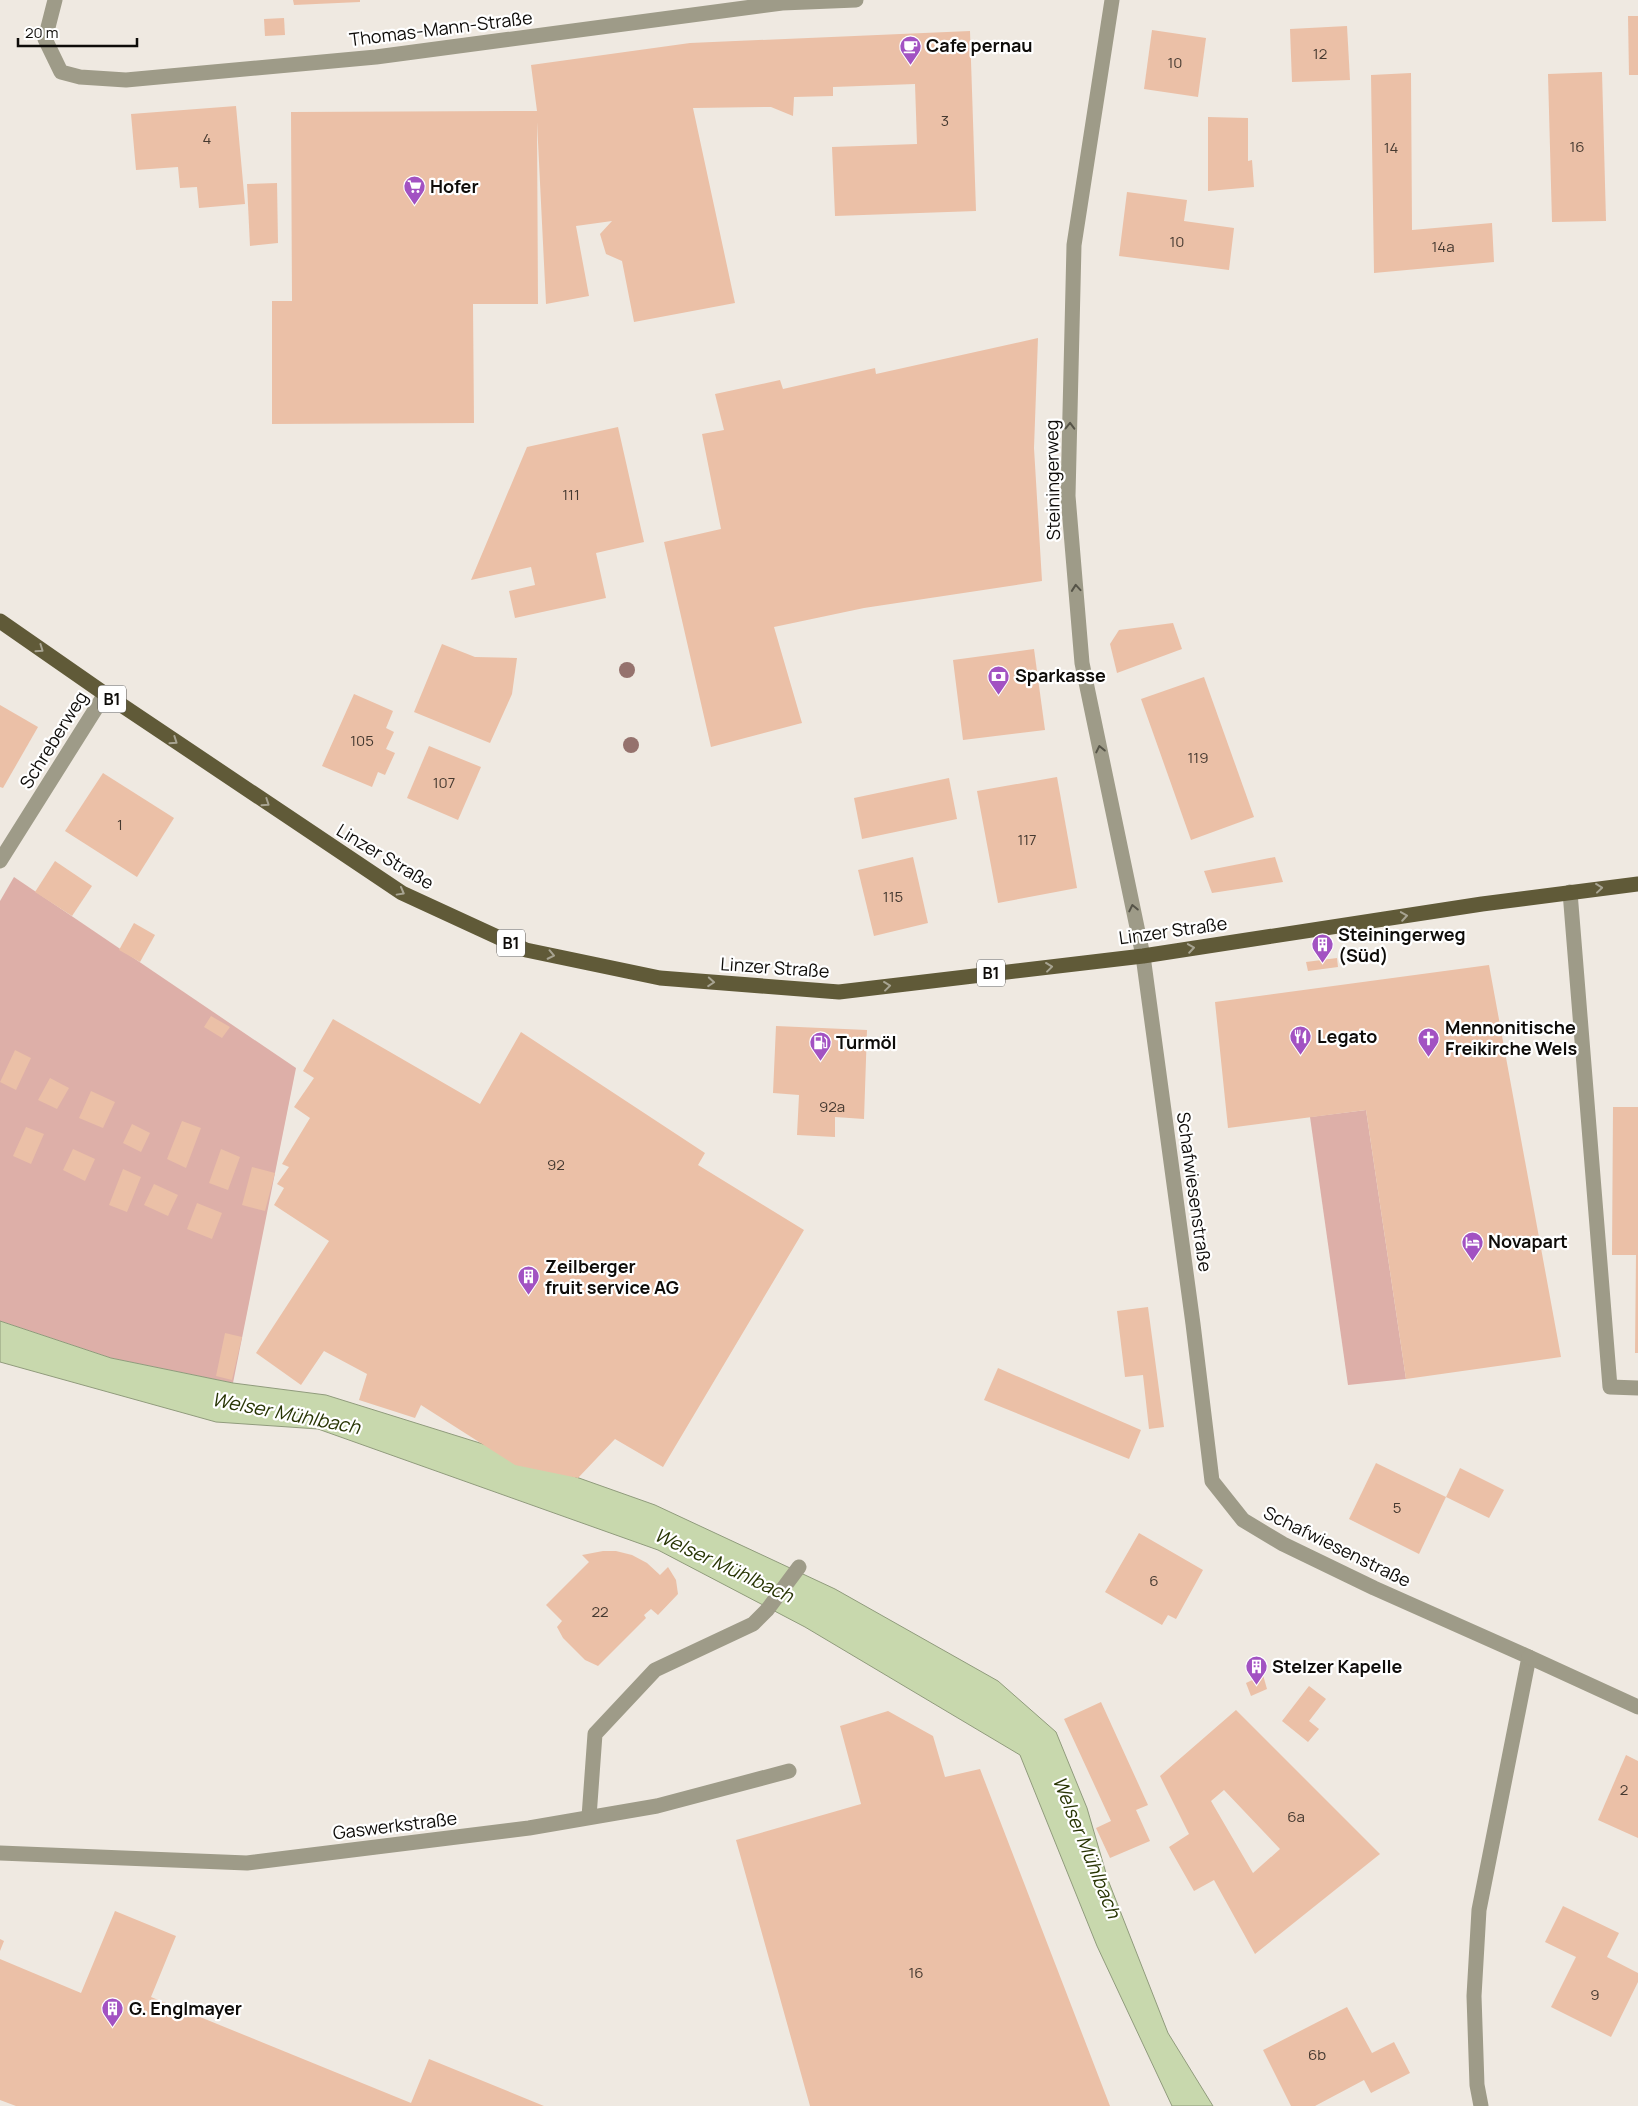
<svg xmlns="http://www.w3.org/2000/svg" width="1638" height="2106" font-family="Manrope,sans-serif">
<style>
.green{fill:#ddafa8}
.water{fill:#c8d8ad;stroke:#909b7c}
.building{fill:#ebc0a7;fill-rule:evenodd}
.lines{fill:none;stroke-linecap:round;stroke-linejoin:round}
.minor{stroke:#9e9b88;stroke-width:15}
.major{stroke:#605a38;stroke-width:15}
.tree{fill:#95726d}
.oneway{stroke:#565448}
.oneway2{stroke:#a8a492}
.labels{text-anchor:middle;stroke-width:4.5;stroke-linejoin:round;paint-order:stroke}
.number-label{font-size:15px;fill:#453930}
.shield{fill:#fff;stroke:#565553;stroke-width:1}
.shield-label{font-size:16px;font-weight:bold;fill:#0e0c09}
.street-label{font-size:18px;fill:#0e0c09;stroke:#fff}
.poi-label{font-size:18px;font-weight:bold;fill:#0e0c09;stroke:#fff;text-anchor:start}
.water-label{font-size:19px;font-style:italic;fill:#283504;stroke:#fff}
</style>
<rect width="100%" height="100%" fill="#efe9e1"/>
<g class="green">
<polygon points="14,877 296,1068 233,1383 111,1358 0,1321 0,901"/>
<polygon points="1366,1110 1406,1379 1348,1385 1310,1117"/>
</g>
<polygon class="water" points="0,1321 111,1358 233,1383 326,1395 483,1444 655,1505 835,1589 998,1681 1056,1732 1087,1808 1108,1880 1168,2033 1213,2106 1172,2106 1097,1946 1020,1755 805,1627 658,1550 318,1429 216,1422 0,1362"/>
<g class="building">
<polygon points="293,0 360,0 360,2 294,5"/>
<polygon points="1628,16 1638,16 1638,75 1629,75"/>
<polygon points="284,18 285,35 265,36 264,19"/>
<polygon points="1347,26 1350,80 1292,82 1290,29"/>
<polygon points="1152,30 1206,38 1198,97 1144,89"/>
<polygon points="970,31 976,211 835,216 832,147 917,144 915,84 833,87 833,96 794,97 793,116 771,107 693,108 735,303 634,322 622,261 606,254 600,234 612,221 576,226 589,296 546,304 537,122 538,304 473,304 474,423 272,424 272,301 292,301 291,112 537,111 531,65 690,43"/>
<polygon points="1602,72 1606,221 1552,222 1548,74"/>
<polygon points="1411,73 1412,230 1492,223 1494,262 1374,273 1371,75"/>
<polygon points="236,106 245,204 199,208 197,187 180,188 178,167 136,170 131,114"/>
<polygon points="1208,117 1248,118 1248,161 1252,160 1254,187 1208,191"/>
<polygon points="277,183 278,243 250,246 247,184"/>
<polygon points="1127,192 1187,200 1184,221 1234,228 1229,270 1119,256"/>
<polygon points="1038,338 1034,448 1042,581 864,608 774,627 802,723 711,747 664,542 721,529 702,434 724,430 715,394 780,380 783,389 875,368 876,374"/>
<polygon points="618,427 644,542 596,553 606,598 515,618 509,591 535,585 531,567 471,580 527,447"/>
<polygon points="1173,623 1182,649 1117,673 1110,644 1119,630"/>
<polygon points="442,644 475,657 517,658 512,694 490,743 414,712"/>
<polygon points="1034,649 1045,730 963,740 953,660"/>
<polygon points="1204,677 1254,817 1191,840 1141,699"/>
<polygon points="354,694 393,711 386,728 394,732 386,749 395,753 385,775 378,772 372,787 322,766"/>
<polygon points="0,705 38,727 3,788 0,787"/>
<polygon points="429,746 481,767 458,820 407,798"/>
<polygon points="103,773 174,818 137,877 65,831"/>
<polygon points="1057,777 1077,888 998,903 977,791"/>
<polygon points="949,778 957,819 862,839 854,798"/>
<polygon points="913,857 928,923 874,936 858,870"/>
<polygon points="1275,857 1283,882 1212,893 1204,871"/>
<polygon points="55,861 92,886 72,916 35,892"/>
<polygon points="134,923 155,935 140,962 119,950"/>
<polygon points="1337,958 1338,967 1308,971 1306,962"/>
<polygon points="1489,965 1561,1357 1406,1379 1366,1110 1228,1128 1215,1002"/>
<polygon points="211,1016 230,1027 222,1038 204,1027"/>
<polygon points="333,1019 480,1104 521,1032 705,1153 698,1165 804,1230 663,1467 615,1439 578,1478 515,1465 421,1405 415,1418 359,1400 367,1374 324,1351 301,1385 256,1353 329,1241 274,1205 284,1188 277,1184 289,1167 282,1164 310,1118 294,1107 314,1078 303,1071"/>
<polygon points="776,1026 867,1030 864,1119 835,1117 835,1137 797,1135 799,1095 773,1093"/>
<polygon points="15,1050 31,1058 16,1090 0,1082"/>
<polygon points="50,1078 69,1088 57,1109 38,1100"/>
<polygon points="91,1091 115,1102 103,1128 79,1118"/>
<polygon points="1613,1107 1638,1107 1638,1353 1635,1353 1636,1255 1612,1255"/>
<polygon points="182,1121 201,1128 186,1168 167,1159"/>
<polygon points="132,1124 150,1133 141,1152 123,1143"/>
<polygon points="26,1127 44,1134 31,1164 13,1156"/>
<polygon points="73,1149 95,1159 85,1181 63,1170"/>
<polygon points="221,1149 240,1157 228,1190 209,1183"/>
<polygon points="252,1167 275,1173 265,1211 242,1205"/>
<polygon points="123,1169 141,1177 127,1212 109,1205"/>
<polygon points="154,1184 178,1195 168,1216 144,1205"/>
<polygon points="197,1203 222,1213 212,1239 187,1229"/>
<polygon points="1148,1307 1164,1427 1149,1429 1143,1375 1125,1377 1117,1311"/>
<polygon points="225,1333 242,1337 232,1380 216,1376"/>
<polygon points="998,1368 1141,1430 1129,1459 984,1400"/>
<polygon points="1376,1463 1446,1497 1419,1554 1349,1519"/>
<polygon points="1460,1468 1504,1490 1489,1518 1446,1497"/>
<polygon points="1139,1533 1203,1570 1176,1619 1168,1615 1162,1625 1105,1592"/>
<polygon points="603,1551 616,1551 632,1555 647,1563 660,1575 668,1567 676,1580 678,1594 658,1615 651,1609 644,1615 646,1618 598,1666 585,1660 563,1638 557,1627 562,1621 546,1605 589,1562 582,1555"/>
<polygon points="1263,1675 1267,1689 1251,1696 1246,1683"/>
<polygon points="1309,1686 1326,1699 1309,1721 1319,1729 1308,1742 1282,1721"/>
<polygon points="1101,1702 1148,1805 1136,1810 1150,1841 1110,1858 1096,1828 1111,1821 1064,1719"/>
<path d="M1236 1710 1380 1854 1255 1954 1214 1880 1194 1891 1169 1847 1189 1834 1160 1776ZM1224 1790 1280 1849 1253 1873 1211 1801Z"/>
<polygon points="888,1711 933,1736 945,1777 980,1769 1110,2106 810,2106 736,1840 861,1804 840,1726"/>
<polygon points="1626,1755 1638,1761 1638,1838 1598,1820"/>
<polygon points="1563,1906 1619,1933 1607,1957 1638,1973 1638,1982 1611,2037 1551,2007 1576,1957 1545,1942"/>
<polygon points="115,1911 176,1936 151,1997 411,2103 429,2059 544,2106 16,2106 0,2100 0,1959 81,1993"/>
<polygon points="0,1939 4,1941 0,1951"/>
<polygon points="1347,2007 1372,2053 1394,2042 1410,2073 1371,2093 1364,2080 1315,2106 1291,2106 1263,2050"/>
</g>
<g class="lines">
<g class="minor">
<polyline points="55,0 45,39 61,72 80,77 126,80 376,57 782,3 856,0"/>
<polyline points="1112,0 1074,245 1068,496 1082,663 1143,956 1193,1324 1212,1481 1243,1520 1283,1544 1374,1588 1529,1657 1479,1910 1474,1996 1477,2085 1481,2106"/>
<polyline points="0,861 105,694"/>
<polyline points="1570,892 1610,1387 1638,1388"/>
<polyline points="1529,1657 1638,1707"/>
<polyline points="589,1817 595,1734 655,1670 753,1624 767,1610 799,1567"/>
<polyline points="0,1853 247,1863 529,1828 657,1806 789,1771"/>
</g>
<polyline class="major" points="0,621 105,694 402,893 526,950 660,978 839,992 1143,956 1482,904 1638,884"/>
</g>
<g class="tree">
<circle cx="627" cy="670" r="8"/>
<circle cx="631" cy="745" r="8"/>
</g>
<defs><path id="oneway-chevron" d="M-2-3.5L2.5 0L-2 3.5" fill="none" stroke-width="1.6" stroke-linecap="round" stroke-linejoin="round" transform="scale(1.25)"/></defs>
<g class="oneway">
<use href="#oneway-chevron" transform="translate(1070 426) rotate(-89)"/>
<use href="#oneway-chevron" transform="translate(1076 588) rotate(-95)"/>
<use href="#oneway-chevron" transform="translate(1100 749) rotate(-102)"/>
<use href="#oneway-chevron" transform="translate(1133 908) rotate(-102)"/>
</g>
<g class="oneway2">
<use href="#oneway-chevron" transform="translate(40 649) rotate(35)"/>
<use href="#oneway-chevron" transform="translate(174 741) rotate(34)"/>
<use href="#oneway-chevron" transform="translate(266 803) rotate(34)"/>
<use href="#oneway-chevron" transform="translate(1599 888) rotate(-6)"/>
<use href="#oneway-chevron" transform="translate(401 892) rotate(29)"/>
<use href="#oneway-chevron" transform="translate(1404 916) rotate(-9)"/>
<use href="#oneway-chevron" transform="translate(1191 948) rotate(-9)"/>
<use href="#oneway-chevron" transform="translate(551 955) rotate(12)"/>
<use href="#oneway-chevron" transform="translate(1049 967) rotate(-7)"/>
<use href="#oneway-chevron" transform="translate(711 982) rotate(4)"/>
<use href="#oneway-chevron" transform="translate(887 986) rotate(-7)"/>
</g>
<defs>
<symbol id="cafe-pin" viewBox="-11 -11 22 30"><path d="M0 17L-7.5 6A9.5 9.5 0 1 1 7.5 6Z" fill="#a252c2" stroke="#fff"/><path d="M-5.5-4.5H6V0H3Q3 3.5 0 3.5H-2.5Q-5.5 3.5-5.5 0ZM3-3.2v2h1.7v-2ZM-6 4.5H4V6H-6Z" fill="#fff"/></symbol>
<symbol id="supermarket-pin" viewBox="-11 -11 22 30"><path d="M0 17L-7.5 6A9.5 9.5 0 1 1 7.5 6Z" fill="#a252c2" stroke="#fff"/><path d="M-6-5.5h2.5l.6 2H6L4.5 2H-2.5L-4.4-4H-6ZM-1.5 3.2a1.3 1.3 0 1 0 .1 0ZM3 3.2a1.3 1.3 0 1 0 .1 0Z" fill="#fff"/></symbol>
<symbol id="bank-pin" viewBox="-11 -11 22 30"><path d="M0 17L-7.5 6A9.5 9.5 0 1 1 7.5 6Z" fill="#a252c2" stroke="#fff"/><path d="M-6-4H6V4H-6ZM0-2.3a2.3 2.3 0 1 0 0 4.6a2.3 2.3 0 1 0 0-4.6Z" fill="#fff"/></symbol>
<symbol id="building-pin" viewBox="-11 -11 22 30"><path d="M0 17L-7.5 6A9.5 9.5 0 1 1 7.5 6Z" fill="#a252c2" stroke="#fff"/><path d="M-4-6H4V6H1V3H-1V6H-4ZM-2.5-4.3h1.7v1.8h-1.7ZM.8-4.3h1.7v1.8H.8ZM-2.5-1h1.7V.8h-1.7ZM.8-1h1.7V.8H.8Z" fill="#fff"/></symbol>
<symbol id="restaurant-pin" viewBox="-11 -11 22 30"><path d="M0 17L-7.5 6A9.5 9.5 0 1 1 7.5 6Z" fill="#a252c2" stroke="#fff"/><path d="M-5-6h1v4h1v-4h1v4h1v-4h1v5L-1.5 .5V6h-2V.5L-5-1ZM5-6V6H3V1.5H1.5Q1.5-4 5-6Z" fill="#fff"/></symbol>
<symbol id="church-pin" viewBox="-11 -11 22 30"><path d="M0 17L-7.5 6A9.5 9.5 0 1 1 7.5 6Z" fill="#a252c2" stroke="#fff"/><path d="M-1.2-6h2.4v3.5h3.3v2.4h-3.3V6h-2.4V-.1h-3.3v-2.4h3.3Z" fill="#fff"/></symbol>
<symbol id="fuel-pin" viewBox="-11 -11 22 30"><path d="M0 17L-7.5 6A9.5 9.5 0 1 1 7.5 6Z" fill="#a252c2" stroke="#fff"/><path d="M-5.5-6h7V0h2V4h1.3V-2.5L3-4.5l.8-.8L6-3V5H2.5V1h-1V6h-7ZM-4.2-4.7v3.2H.2V-4.7Z" fill="#fff"/></symbol>
<symbol id="hotel-pin" viewBox="-11 -11 22 30"><path d="M0 17L-7.5 6A9.5 9.5 0 1 1 7.5 6Z" fill="#a252c2" stroke="#fff"/><path d="M-6-4.5h1.5V1H6V5H4.5V3h-9V5H-6ZM-4 0a1.8 1.8 0 1 1 3.6 0ZM.5 0V-2.5h3Q6-2.5 6 0Z" fill="#fff"/></symbol>
</defs>
<g fill-rule="evenodd">
<use href="#cafe-pin" x="898" y="34" width="25" height="34"/>
<use href="#supermarket-pin" x="402" y="174" width="25" height="34"/>
<use href="#bank-pin" x="986" y="664" width="25" height="34"/>
<use href="#building-pin" x="1310" y="932" width="25" height="34"/>
<use href="#restaurant-pin" x="1288" y="1024" width="25" height="34"/>
<use href="#church-pin" x="1416" y="1026" width="25" height="34"/>
<use href="#fuel-pin" x="808" y="1030" width="25" height="34"/>
<use href="#hotel-pin" x="1460" y="1230" width="25" height="34"/>
<use href="#building-pin" x="516" y="1264" width="25" height="34"/>
<use href="#building-pin" x="1244" y="1654" width="25" height="34"/>
<use href="#building-pin" x="100" y="1996" width="25" height="34"/>
</g>
<g class="labels">
<g class="number-label">
<text x="1320" y="59">12</text>
<text x="1175" y="68">10</text>
<text x="945" y="126">3</text>
<text x="207" y="144">4</text>
<text x="1577" y="152">16</text>
<text x="1391" y="153">14</text>
<text x="1177" y="247">10</text>
<text x="1443" y="252">14a</text>
<text x="571" y="500">111</text>
<text x="362" y="746">105</text>
<text x="1198" y="763">119</text>
<text x="444" y="788">107</text>
<text x="120" y="830">1</text>
<text x="1027" y="845">117</text>
<text x="893" y="902">115</text>
<text x="832" y="1112">92a</text>
<text x="556" y="1170">92</text>
<text x="1397" y="1513">5</text>
<text x="1154" y="1586">6</text>
<text x="600" y="1617">22</text>
<text x="1624" y="1795">2</text>
<text x="1296" y="1822">6a</text>
<text x="916" y="1978">16</text>
<text x="1595" y="2000">9</text>
<text x="1317" y="2060">6b</text>
</g>
<g class="shield">
<rect x="98" y="685.5" width="28" height="27" rx="4"/>
<rect x="497" y="929.5" width="28" height="27" rx="4"/>
<rect x="977" y="959.5" width="28" height="27" rx="4"/>
</g>
<g class="shield-label">
<text x="112" y="705">B1</text>
<text x="511" y="949">B1</text>
<text x="991" y="979">B1</text>
</g>
<g class="street-label">
<text transform="translate(441 29) rotate(-7)" y="6">Thomas-Mann-Straße</text>
<text transform="translate(1053 480) rotate(-91)" y="6">Steiningerweg</text>
<text transform="translate(54 740) rotate(-58)" y="6">Schreberweg</text>
<text transform="translate(385 857) rotate(31)" y="6">Linzer Straße</text>
<text transform="translate(1173 931) rotate(-8)" y="6">Linzer Straße</text>
<text transform="translate(775 968) rotate(4)" y="6">Linzer Straße</text>
<text transform="translate(1194 1192) rotate(82)" y="6">Schafwiesenstraße</text>
<text transform="translate(1337 1547) rotate(26)" y="6">Schafwiesenstraße</text>
<text transform="translate(395 1826) rotate(-7)" y="6">Gaswerkstraße</text>
</g>
<g class="poi-label">
<text x="926" y="52">Cafe pernau</text>
<text x="430" y="193">Hofer</text>
<text x="1015" y="682">Sparkasse</text>
<text x="1338" y="941">Steiningerweg<tspan x="1338" dy="21">(Süd)</tspan></text>
<text x="1445" y="1034">Mennonitische<tspan x="1445" dy="21">Freikirche Wels</tspan></text>
<text x="1317" y="1043">Legato</text>
<text x="836" y="1049">Turmöl</text>
<text x="1488" y="1248">Novapart</text>
<text x="545" y="1273">Zeilberger<tspan x="545" dy="21">fruit service AG</tspan></text>
<text x="1272" y="1673">Stelzer Kapelle</text>
<text x="129" y="2015">G. Englmayer</text>
</g>
<g class="water-label">
<text transform="translate(286 1413) rotate(11)" y="7">Welser Mühlbach</text>
<text transform="translate(724 1565) rotate(25)" y="7">Welser Mühlbach</text>
<text transform="translate(1087 1847) rotate(68)" y="7">Welser Mühlbach</text>
</g>
</g>
<path d="M18 38v8h119v-8" fill="none" stroke="#0e0c09" stroke-width="2.5"/>
<text x="25" y="38" font-size="15" fill="#0e0c09" stroke="#ffffff" stroke-width="4" paint-order="stroke">20 m</text>
</svg>
